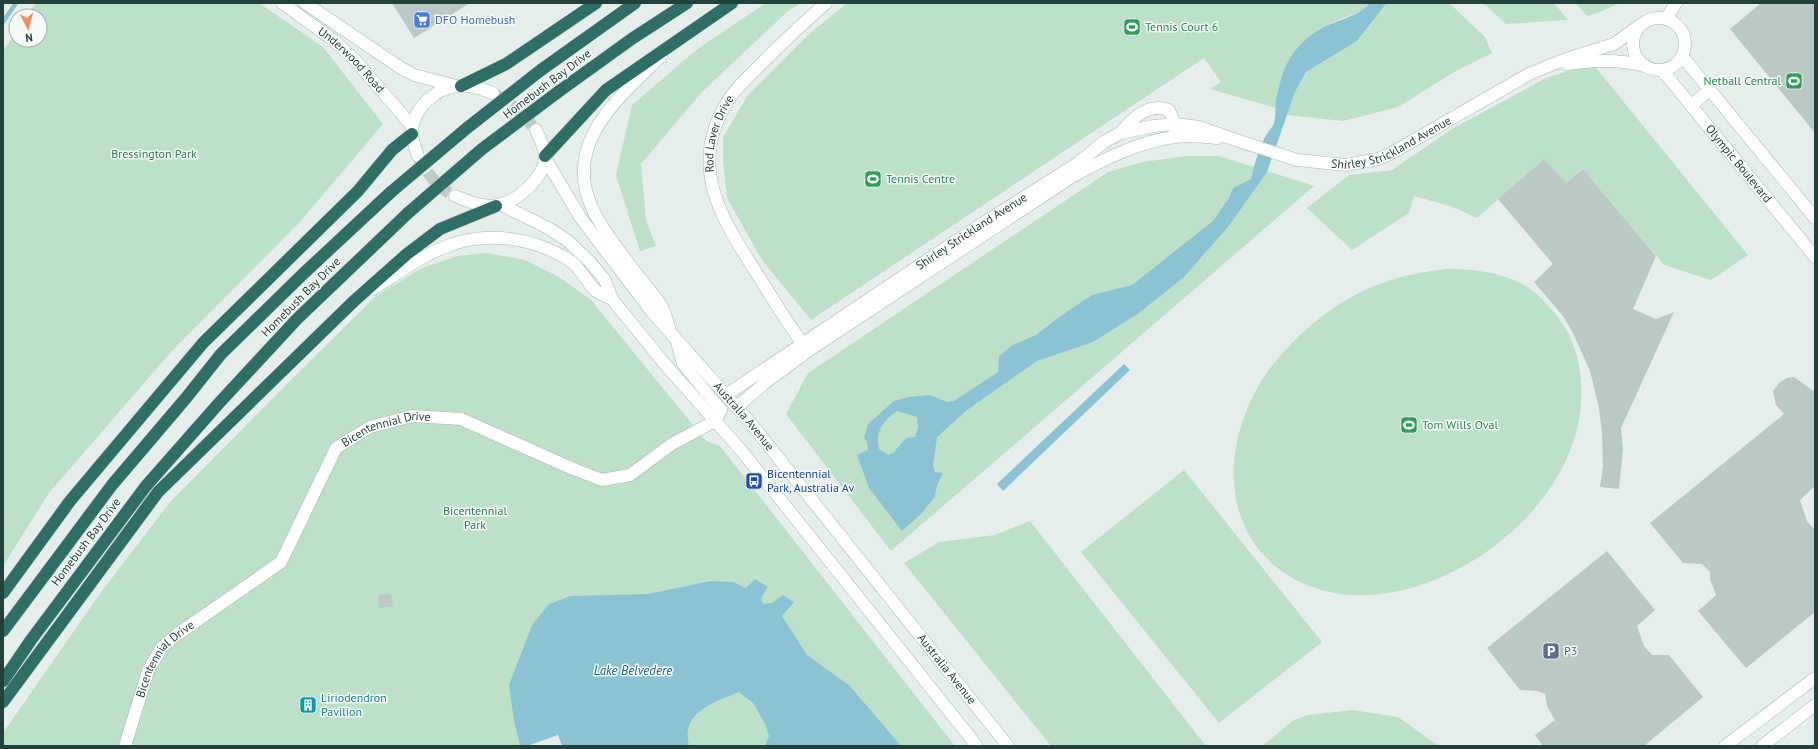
<svg xmlns="http://www.w3.org/2000/svg" width="1818" height="749" font-family="'PT Sans',sans-serif">
<style>
.green{fill:#bde0c9}
.water{fill:#8cc3d4;fill-rule:evenodd}
.pier{fill:#e5eeeb}
.lines{fill:none;stroke-linecap:round;stroke-linejoin:round}
.stream{stroke:#8cc3d4;stroke-width:4.5}
.building{fill:#bac9c4}
.secondary-tunnel{stroke:#becbc8;stroke-width:12;stroke-dasharray:12 6;stroke-linecap:butt}
.street-casing{stroke:#a7b7b3;stroke-width:13}
.secondary-casing{stroke:#a2bab4;stroke-width:13}
.highway-casing{stroke:#c1cac8;stroke-width:13}
.street{stroke:#fff;stroke-width:12}
.secondary{stroke:#fff;stroke-width:12}
.highway{stroke:#2e6e66;stroke-width:12}
.highway-bridge-casing{stroke:#c1cac8;stroke-width:13;stroke-linecap:butt}
.highway-bridge{stroke:#2e6e66;stroke-width:12}
.labels{text-anchor:middle;stroke-width:3;stroke-linejoin:round;paint-order:stroke}
.shop-label{font-size:12px;fill:#366cbe;stroke:#f5faf8;text-anchor:start}
.leisure-label{font-size:12px;fill:#27864d;stroke:#f5faf8;text-anchor:start}
.street-label{font-size:12px;fill:#23413b;stroke:#f5faf8}
.park-label{font-size:12px;fill:#2c7950;stroke:#f5faf8}
.transit-label{font-size:12px;fill:#164399;stroke:#f5faf8;text-anchor:start}
.service-label{font-size:12px;fill:#4e5e75;stroke:#f5faf8;text-anchor:start}
.culture-label{font-size:12px;fill:#0d838f;stroke:#f5faf8;text-anchor:start}
.water-label{font-size:13px;font-style:italic;fill:#1b677f;stroke:#f5faf8}
</style>
<rect width="100%" height="100%" fill="#e5eeeb"/>
<g class="green">
<polygon points="36,3 259,3 323,47 383,124 299,223 171,352 49,493 3,566 3,51 16,32 16,40 40,40 40,16 27,16"/>
<polygon points="766,3 801,3 788,11 702,92 641,164 646,220 656,246 640,251 616,175 632,105 696,50"/>
<polygon points="847,3 1370,3 1365,10 1340,19 1317,30 1276,103 1276,108 1210,89 1221,82 1204,58 811,320 762,260 727,198 723,160 723,137 748,95 807,36"/>
<polygon points="1389,3 1449,3 1485,37 1492,53 1454,72 1398,107 1343,121 1287,115 1295,92 1306,72 1357,41 1386,4"/>
<polygon points="1483,3 1554,3 1568,20 1506,24"/>
<polygon points="1576,3 1620,3 1598,13 1587,16"/>
<polygon points="1593,64 1748,255 1711,280 1664,265 1583,169 1566,183 1544,159 1477,218 1453,207 1414,196 1409,213 1352,250 1307,208 1349,175 1392,170 1452,129 1548,77"/>
<polygon points="1188,156 1219,156 1314,186 891,551 786,414 808,373 1108,172 1142,162"/>
<polygon points="487,253 525,260 559,277 591,300 706,441 720,446 955,746 3,746 3,733 99,595 170,502 297,374 376,296 422,268 457,256"/>
<path d="M1446 269C1477 269 1512 273 1537 294 1542 298 1546 304 1551 309 1570 329 1579 354 1581 381 1591 495 1459 602 1350 595 1316 592 1284 579 1262 553 1217 502 1231 423 1268 371 1289 343 1316 318 1346 300 1377 281 1411 273 1446 269Z"/>
<polygon points="1184,470 1322,642 1219,723 1081,552"/>
<polygon points="1030,521 1206,746 1051,746 904,563 939,542 995,535"/>
<polygon points="1353,710 1398,717 1439,746 1262,746 1294,720 1308,715"/>
</g>
<g class="water">
<path d="M1370 3H1389L1386 4 1357 41 1306 72 1295 92 1267 172 1228 227 1184 277 1139 313 1093 342 1037 361 967 410 937 437 933 466 935 472 943 473 937 485 935 497 921 514 902 531 869 488 857 455 868 450 867 442 864 438 868 424 894 401 909 397 930 395 947 402 954 401 998 372 999 356 1013 345 1036 335 1062 315 1092 295 1132 285 1213 221 1229 198 1233 188 1251 179C1254 165 1258 152 1264 139 1267 133 1272 128 1274 123 1276 116 1275 109 1276 102 1282 69 1289 50 1317 31 1333 20 1358 18 1370 3ZM897 411 917 417 918 428 915 437 906 438 893 453 888 455 879 449C875 431 883 421 897 411Z"/>
<polygon points="1124,364 1130,370 1003,491 997,484"/>
<path d="M755 579 768 587 761 598 763 604 772 603 783 595 794 602 782 616 807 655 850 686 901 746H765L769 736 765 724 754 704 739 692C720 700 692 708 688 730 687 735 688 741 689 746H520L514 721 509 685 532 625 549 604 571 596 648 594 711 581 733 582 746 588Z"/>
</g>
<polygon class="pier" points="558,735 562,746 527,746"/>
<g class="lines">
<polyline class="stream" points="3,22 16,3"/>
</g>
<g class="building">
<polygon points="392,3 470,3 414,38"/>
<polygon points="1761,3 1815,3 1815,133 1730,29"/>
<polygon points="1544,159 1566,183 1583,169 1656,256 1633,309 1656,319 1674,312 1621,428 1623,449 1619,489 1600,487 1603,467 1602,433 1599,408 1590,371 1573,333 1563,316 1534,282 1553,264 1498,199"/>
<polygon points="1794,377 1815,392 1815,486 1800,500 1807,521 1815,530 1815,612 1746,668 1698,611 1716,595 1710,579 1710,572 1702,564 1683,563 1650,523 1784,414 1776,405 1773,391 1780,382 1787,378"/>
<polygon points="1607,551 1655,610 1637,626 1644,646 1652,655 1669,655 1703,697 1644,746 1543,746 1535,735 1555,720 1547,706 1545,694 1537,691 1520,690 1487,648"/>
<polygon points="391,594 393,607 379,608 378,595"/>
<polygon points="314,698 315,711 302,713 300,699"/>
</g>
<g class="lines">
<g class="secondary-tunnel">
<polyline points="496,95 520,111 536,130"/>
<path d="M418 157C427 173 438 188 455 196"/>
</g>
<defs>
<g id="street">
<polyline points="1666,19 1676,3"/>
<path d="M1567 64C1593 60 1620 59 1645 66"/>
<path d="M1120 133C1132 119 1148 102 1169 110L1175 124V130"/>
<path id="s1" d="M806 348C789 326 774 301 759 277 724 222 687 169 726 104 733 91 745 80 755 70 778 47 802 24 826 3"/>
<path id="s2" d="M726 395 977 227 1078 163 1104 142 1120 133 1154 126 1175 124 1199 127 1233 139 1297 160 1346 165 1378 159 1390 154 1529 74 1566 59 1614 44 1639 26"/>
<path d="M737 407 766 382 808 351 1073 176C1105 159 1138 142 1174 137 1188 135 1203 137 1218 138"/>
<path id="s3" d="M125 746 148 671 162 647 175 636 281 562 336 448 370 427 412 416 461 419 571 468 602 480 630 475 672 444 715 421"/>
</g>
<g id="secondary">
<path id="s4" d="M282 3 332 39 355 60 412 126"/>
<polyline points="305,3 401,68 414,75 456,86"/>
<circle cx="1659" cy="44" r="26"/>
<path d="M661 56C619 98 561 143 593 210 603 231 619 250 632 268 642 281 654 294 662 307 665 313 667 321 669 327"/>
<polyline points="1682,56 1815,218"/>
<path id="s5" d="M1662 70 1815 257"/>
<polyline points="1692,105 1709,90"/>
<path d="M418 156C415 148 412 140 412 132 413 108 436 87 460 86 471 85 482 89 493 93"/>
<path id="s6" d="M545 158 580 217 652 312 749 421 1008 746"/>
<path d="M455 196C468 201 483 208 497 205 517 202 545 177 545 157 545 148 540 138 536 130"/>
<polyline points="500,204 550,229 568,241 589,261 605,280 612,299 664,363 740,449 977,746"/>
<path d="M373 289C397 274 422 255 450 245 488 231 533 238 568 259 581 267 585 281 596 291 600 294 607 297 612 299"/>
<polyline points="677,342 683,364 721,410 715,421"/>
<polyline points="1725,746 1815,678"/>
<polyline points="1762,746 1815,705"/>
</g>
<g id="highway">
<polyline points="541,70 635,3"/>
<polyline points="461,86 506,64 596,3"/>
<polyline points="558,92 633,38 687,3"/>
<polyline points="545,156 606,90 732,3"/>
<polyline points="3,593 70,501 203,343 358,191 392,150 412,134"/>
<polyline points="3,631 112,485 186,398 221,354 303,274 391,192"/>
<polyline points="3,681 31,640 146,486 220,402 297,319 408,213"/>
<polyline points="3,702 158,492 354,301 407,254 440,229 496,206"/>
</g>
</defs>
<use href="#street" class="street-casing"/>
<use href="#secondary" class="secondary-casing"/>
<use href="#highway" class="highway-casing"/>
<use href="#street" class="street"/>
<use href="#secondary" class="secondary"/>
<use href="#highway" class="highway"/>
<defs>
<g id="highway-bridge">
<polyline points="391,192 467,128 541,70"/>
<polyline points="408,213 482,149 558,92"/>
</g>
</defs>
<use href="#highway-bridge" class="highway-bridge-casing"/>
<use href="#highway-bridge" class="highway-bridge"/>
</g>
<defs>
<symbol id="supermarket-square" viewBox="-11 -11 22 22"><rect x="-9" y="-9" width="18" height="18" rx="4" fill="#3f7fe0" stroke="#f5faf8"/><path d="M-6-5.5h2.5l.6 2H6L4.5 2H-2.5L-4.4-4H-6ZM-1.5 3.2a1.3 1.3 0 1 0 .1 0ZM3 3.2a1.3 1.3 0 1 0 .1 0Z" fill="#fff"/></symbol>
<symbol id="stadium-square" viewBox="-11 -11 22 22"><rect x="-9" y="-9" width="18" height="18" rx="4" fill="#2e9e5b" stroke="#f5faf8"/><path d="M0-5a6.5 5 0 1 0 0 10a6.5 5 0 1 0 0-10ZM-3.5-1.8h7v3.6h-7Z" fill="#fff"/></symbol>
<symbol id="bus-square" viewBox="-11 -11 22 22"><rect x="-9" y="-9" width="18" height="18" rx="4" fill="#1a4fb4" stroke="#f5faf8"/><path d="M-5-6H5V4H4V6H2V4H-2V6H-4V4H-5ZM-3.5-4V0h7V-4ZM-3.5 1.2v1.5H-2V1.2ZM2 1.2v1.5H3.5V1.2Z" fill="#fff"/></symbol>
<symbol id="parking-square" viewBox="-11 -11 22 22"><rect x="-9" y="-9" width="18" height="18" rx="4" fill="#5c6f8a" stroke="#f5faf8"/><path d="M-3.5-5.5H1a3.5 3.5 0 0 1 0 7H-1V5.5H-3.5ZM-1-3.4V-.6H.8a1.4 1.4 0 0 0 0-2.8Z" fill="#fff"/></symbol>
<symbol id="building-square" viewBox="-11 -11 22 22"><rect x="-9" y="-9" width="18" height="18" rx="4" fill="#0f9aa8" stroke="#f5faf8"/><path d="M-4-6H4V6H1V3H-1V6H-4ZM-2.5-4.3h1.7v1.8h-1.7ZM.8-4.3h1.7v1.8H.8ZM-2.5-1h1.7V.8h-1.7ZM.8-1h1.7V.8H.8Z" fill="#fff"/></symbol>
</defs>
<g fill-rule="evenodd">
<use href="#supermarket-square" x="412" y="10" width="20" height="20"/>
<use href="#stadium-square" x="1122" y="17" width="20" height="20"/>
<use href="#stadium-square" x="1784" y="71" width="20" height="20"/>
<use href="#stadium-square" x="863" y="169" width="20" height="20"/>
<use href="#stadium-square" x="1399" y="415" width="20" height="20"/>
<use href="#bus-square" x="744" y="471" width="20" height="20"/>
<use href="#parking-square" x="1541" y="641" width="20" height="20"/>
<use href="#building-square" x="298" y="695" width="20" height="20"/>
</g>
<g class="labels">
<g class="shop-label">
<text x="435" y="24">DFO Homebush</text>
</g>
<g class="leisure-label">
<text x="1145" y="31">Tennis Court 6</text>
<text x="1781" y="85" text-anchor="end">Netball Central</text>
<text x="886" y="183">Tennis Centre</text>
<text x="1422" y="429">Tom Wills Oval</text>
</g>
<g class="street-label">
<text dy="4" stroke="none"><textPath href="#s4" startOffset="90">Underwood Road</textPath></text>
<text transform="translate(547 84) rotate(-37)" y="4">Homebush Bay Drive</text>
<text dy="4" stroke="none"><textPath href="#s1" startOffset="242">Rod Laver Drive</textPath></text>
<text dy="4" stroke="none"><textPath href="#s2" startOffset="756">Shirley Strickland Avenue</textPath></text>
<text dy="4" stroke="none"><textPath href="#s5" startOffset="121">Olympic Boulevard</textPath></text>
<text dy="4" stroke="none"><textPath href="#s2" startOffset="295">Shirley Strickland Avenue</textPath></text>
<text transform="translate(301 297) rotate(-45)" y="4">Homebush Bay Drive</text>
<text dy="4" stroke="none"><textPath href="#s6" startOffset="327">Australia Avenue</textPath></text>
<text dy="4" stroke="none"><textPath href="#s3" startOffset="434">Bicentennial Drive</textPath></text>
<text transform="translate(86 542) rotate(-53)" y="4">Homebush Bay Drive</text>
<text dy="4" stroke="none"><textPath href="#s3" startOffset="98">Bicentennial Drive</textPath></text>
<text dy="4" stroke="none"><textPath href="#s6" startOffset="651">Australia Avenue</textPath></text>
</g>
<g class="park-label">
<text x="154" y="158">Bressington Park</text>
<text x="475" y="515">Bicentennial<tspan x="475" dy="14">Park</tspan></text>
</g>
<g class="transit-label">
<text x="767" y="478">Bicentennial<tspan x="767" dy="14">Park, Australia Av</tspan></text>
</g>
<g class="service-label">
<text x="1564" y="655">P3</text>
</g>
<g class="culture-label">
<text x="321" y="702">Liriodendron<tspan x="321" dy="14">Pavilion</tspan></text>
</g>
<g class="water-label">
<text x="633" y="675">Lake Belvedere</text>
</g>
</g>
<rect width="1818" height="749" fill="none" stroke="#23413b" stroke-width="8"/>
<g transform="translate(28 28) rotate(174)"><circle r="19" fill="#f5faf8" stroke="#a1b0ac"/>
<path d="M0-3L7 15L0 10L-7 15Z" fill="#f58d5b"/>
<text y="-6" font-size="11" font-weight="bold" text-anchor="middle" fill="#23413b">N</text>
</g>
</svg>
